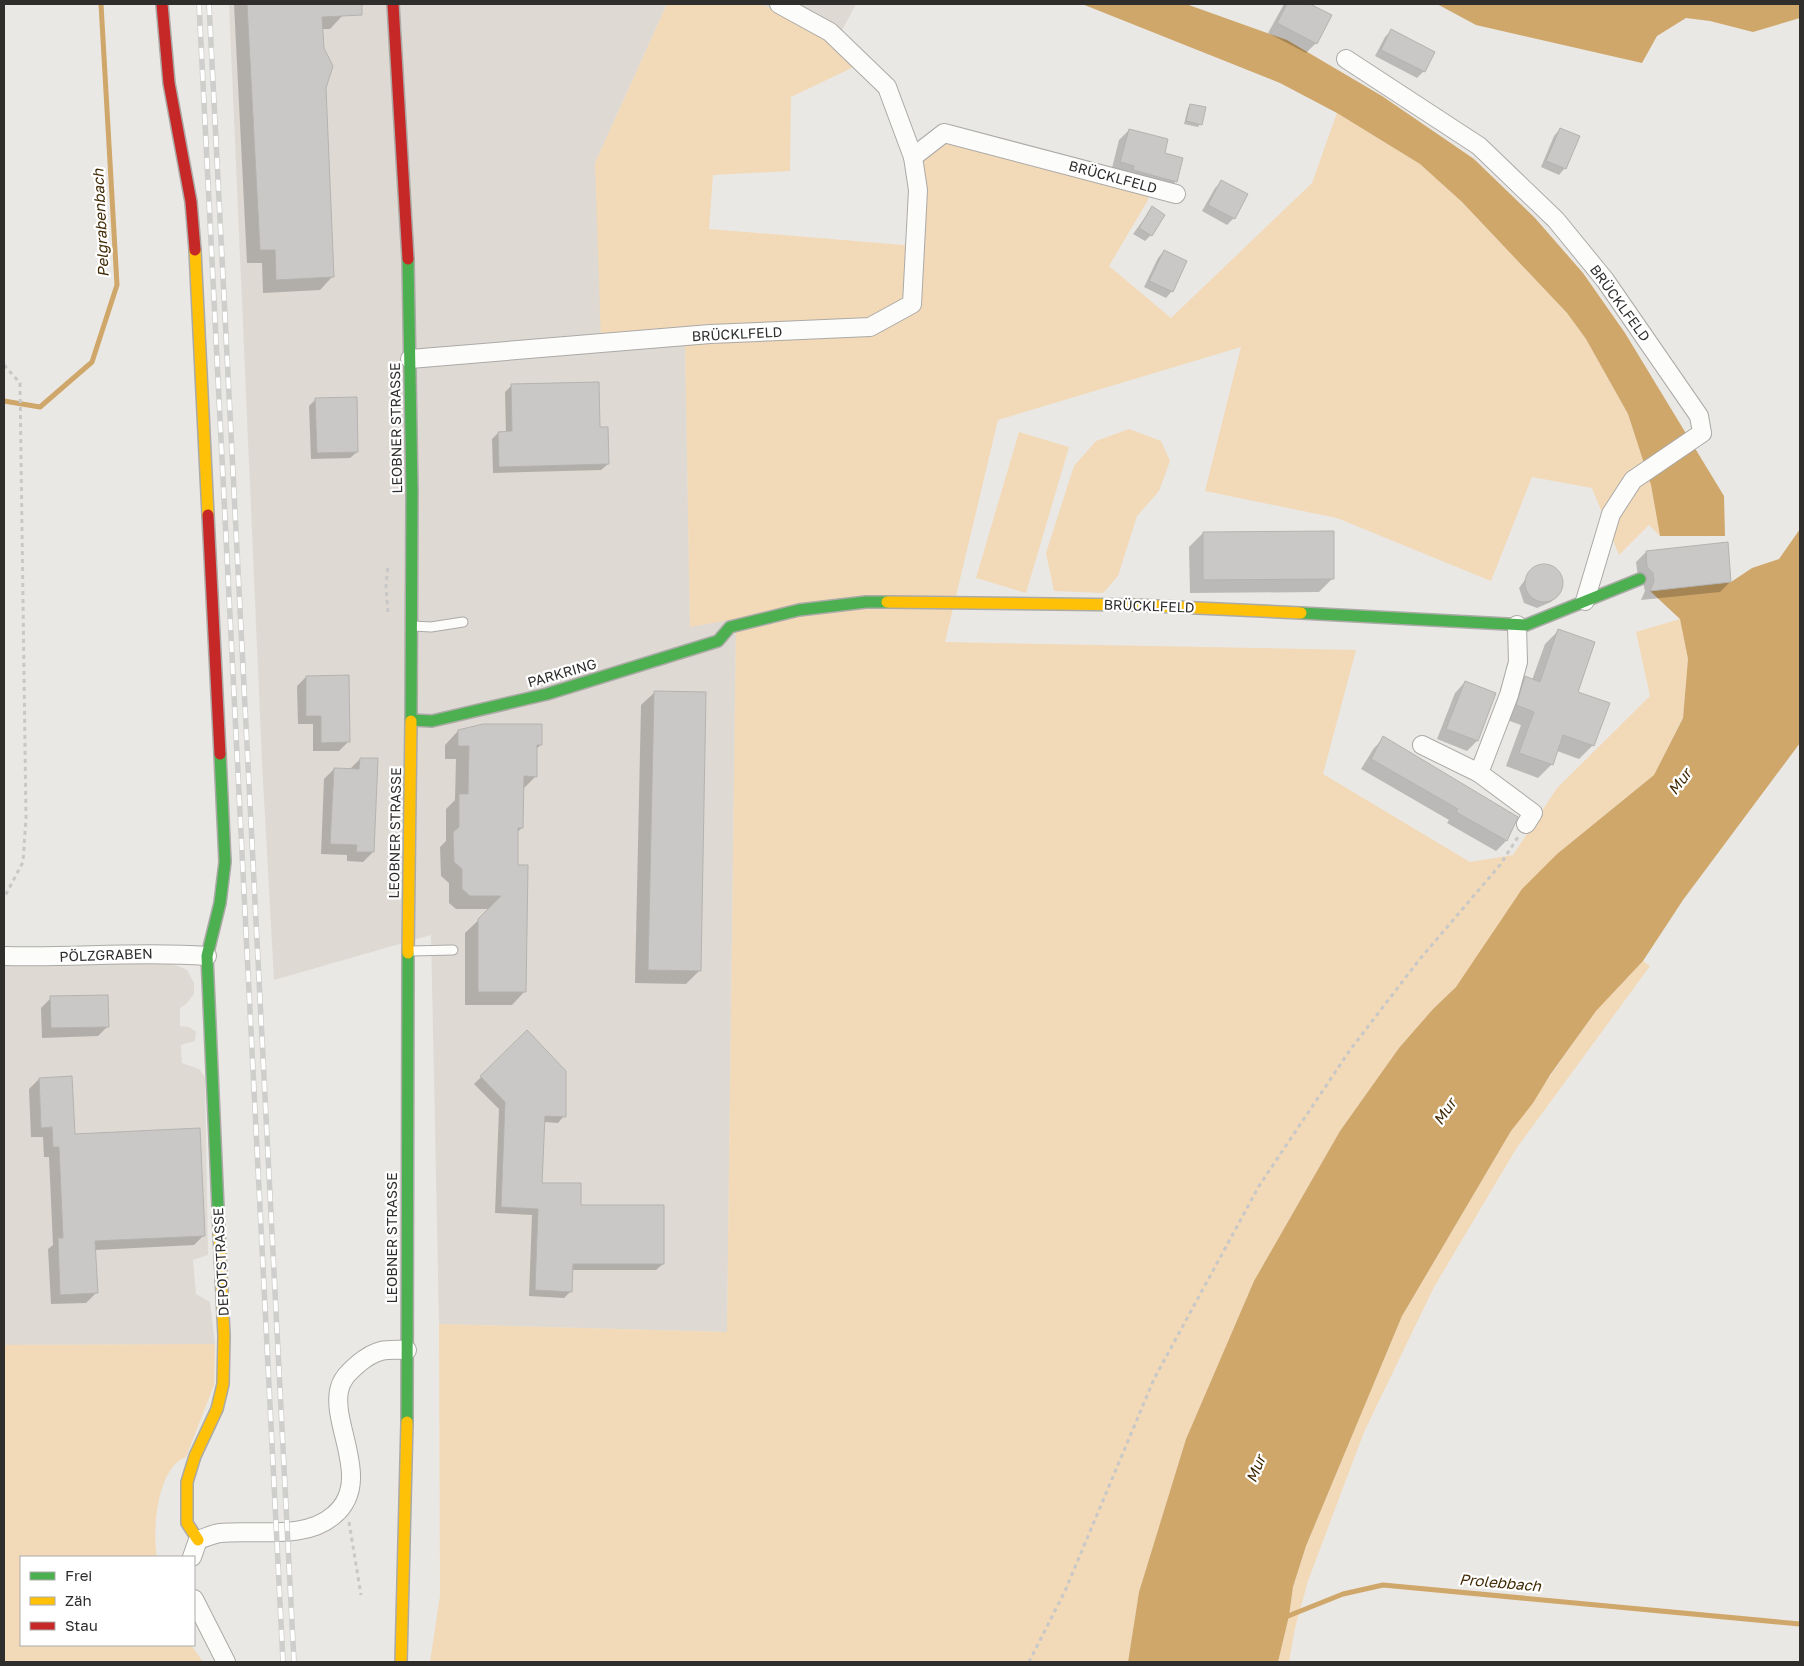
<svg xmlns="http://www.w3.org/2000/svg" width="1804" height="1666" font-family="'Golos Text',sans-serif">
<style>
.built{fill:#ded9d2}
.green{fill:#f2d9b7}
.water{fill:#cfa76a}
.shadow{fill:#0003}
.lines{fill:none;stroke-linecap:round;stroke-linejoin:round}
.stream{stroke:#cfa76a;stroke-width:5}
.building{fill:#cac8c6;stroke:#b4b3b0}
.lane-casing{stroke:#abaaa7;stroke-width:11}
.street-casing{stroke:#abaaa7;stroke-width:20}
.fast-casing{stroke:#abaaa7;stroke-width:14}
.slow-casing{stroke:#abaaa7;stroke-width:14}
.jam-casing{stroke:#abaaa7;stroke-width:14}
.path{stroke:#c8c8c8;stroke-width:3;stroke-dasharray:4 4;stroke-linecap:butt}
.lane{stroke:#fcfcfb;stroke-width:9}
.street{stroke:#fcfcfb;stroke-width:18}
.fast{stroke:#4caf50;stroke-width:11}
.slow{stroke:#ffc107;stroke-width:11}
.jam{stroke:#c62828;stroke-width:11}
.rail-casing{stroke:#cececc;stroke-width:5.5}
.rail{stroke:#fff;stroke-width:4;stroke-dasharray:11;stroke-linecap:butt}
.labels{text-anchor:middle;stroke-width:4.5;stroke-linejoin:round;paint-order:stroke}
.street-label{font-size:14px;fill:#2f2e2d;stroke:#fff}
.water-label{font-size:15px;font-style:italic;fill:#412a04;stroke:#fff}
</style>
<rect width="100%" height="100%" fill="#eae8e5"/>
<g class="built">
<polygon points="229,4 667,4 595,163 685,340 690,626 736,618 727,1332 439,1324 431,935 274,980 262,762"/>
<polygon points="761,4 856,4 837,40"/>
<polygon points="166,961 187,970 194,983 194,994 186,1004 180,1008 180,1026 189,1027 196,1032 195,1041 181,1045 182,1063 199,1069 205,1077 208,1255 193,1260 196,1294 210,1302 215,1344 4,1345 4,962"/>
</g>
<g class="green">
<polygon points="667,4 761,4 837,40 862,63 791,97 790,171 713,175 709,229 915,246 913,157 944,133 1150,187 1148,200 1109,266 1171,318 1312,183 1337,113 1420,164 1462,202 1567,313 1586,339 1628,414 1651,485 1660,536 1649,525 1619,555 1592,488 1532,477 1491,581 1337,518 1205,491 1241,347 998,420 945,642 1356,650 1323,774 1470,862 1513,855 1557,788 1650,696 1636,632 1680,619 1688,659 1683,717 1654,775 1557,854 1456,987 1433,1009 1399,1048 1340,1131 1254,1281 1186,1439 1139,1592 1128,1662 430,1662 440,1596 439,1324 727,1332 736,619 690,627 685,340 601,341 595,163"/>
<polygon points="1129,429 1161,441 1170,461 1159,491 1137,516 1118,576 1103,593 1054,591 1046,553 1074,466 1096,441"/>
<polygon points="1019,432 1069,447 1026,593 976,578"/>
<polygon points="1643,961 1650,966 1516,1149 1434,1287 1364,1432 1308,1581 1295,1628 1289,1662 1278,1662 1289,1616 1293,1587 1306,1546 1402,1316 1511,1131 1596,1011"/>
<path d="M215 1344 214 1385 186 1457C157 1467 152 1531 157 1557H21V1645H191L203 1662H4V1345Z"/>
</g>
<g class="water">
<polygon points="1082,4 1186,4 1287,40 1382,96 1474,159 1535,218 1583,273 1625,333 1724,496 1725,536 1660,536 1651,485 1628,414 1586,339 1567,313 1462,202 1420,164 1337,113 1280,83"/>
<polygon points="1437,4 1800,4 1800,18 1753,32 1710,21 1686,18 1657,36 1642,63 1476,25"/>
<polygon points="1800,529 1800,743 1683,900 1643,961 1596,1011 1550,1075 1533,1103 1511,1131 1402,1316 1306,1546 1293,1587 1289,1616 1278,1662 1128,1662 1139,1592 1186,1439 1254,1281 1340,1131 1399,1048 1433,1009 1456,987 1522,889 1557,854 1654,775 1683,718 1688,659 1680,619 1650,591 1731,582 1752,568 1779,559"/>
</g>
<g class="shadow">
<polygon points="234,4 343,4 343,15 330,29 322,29 333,276 320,290 263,293 262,263 247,263"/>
<polygon points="1284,4 1308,4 1331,16 1316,43 1306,53 1268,33"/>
<polygon points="1391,31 1424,71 1417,78 1375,56 1385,37"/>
<polygon points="1191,105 1200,124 1198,127 1184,124 1188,108"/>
<polygon points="1560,129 1565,168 1559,175 1541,167 1554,136"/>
<polygon points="1129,130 1163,154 1176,181 1166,191 1111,172 1119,140"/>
<polygon points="1221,182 1246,195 1234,218 1227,225 1202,211 1215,188"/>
<polygon points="1152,208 1151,235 1145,241 1133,234"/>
<polygon points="1164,251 1172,291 1166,298 1144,287 1158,258"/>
<polygon points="511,386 599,429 608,464 601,470 493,473 492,439 498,433 506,433 505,392"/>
<polygon points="316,399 357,452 350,458 311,459 309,406"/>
<polygon points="1203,533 1333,578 1319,592 1190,593 1189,547"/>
<polygon points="1646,552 1730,582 1720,592 1641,600 1645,591 1643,583 1638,577 1636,562"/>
<polygon points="1547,565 1558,571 1562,584 1558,595 1551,602 1537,608 1524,603 1519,588 1533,569"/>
<polygon points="1559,630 1593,745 1579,759 1557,751 1552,764 1538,778 1506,766 1521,725 1504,719 1512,691 1525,678 1532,680 1545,644"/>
<polygon points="306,677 348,742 339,751 313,751 313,724 298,724 297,686"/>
<polygon points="1465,682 1494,694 1477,741 1467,751 1437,739 1455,693"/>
<polygon points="655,692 700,970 686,984 635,983 641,705"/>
<polygon points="458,731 541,745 536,749 536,776 523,789 522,828 516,833 517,866 525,991 512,1005 465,1005 465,933 490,909 456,909 449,903 449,883 441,876 440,847 446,841 446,809 455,800 456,759 445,759 445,745"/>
<polygon points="1384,738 1516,817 1506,841 1496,851 1447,823 1449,820 1361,769 1374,748"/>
<polygon points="360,759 373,852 363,862 347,861 347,855 321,854 324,779 334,769 350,769"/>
<polygon points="51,998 108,1026 98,1036 42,1038 41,1008"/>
<polygon points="527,1032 564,1116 558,1123 544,1122 541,1184 580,1206 663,1264 656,1270 572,1270 571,1291 564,1298 529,1296 532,1215 495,1213 499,1109 474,1084"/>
<polygon points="39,1079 74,1135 204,1235 194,1245 95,1250 96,1293 86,1303 51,1304 48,1249 53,1245 49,1157 44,1157 43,1137 31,1137 29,1089"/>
</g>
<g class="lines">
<g class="stream">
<polyline points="4,401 40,407 92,362 117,285 101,4"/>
<polyline points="1283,1618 1343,1594 1383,1585 1800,1624"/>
</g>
</g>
<g class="building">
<polygon points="247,4 362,4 362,15 322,17 324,48 333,66 326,88 334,277 276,280 275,250 260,250"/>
<polygon points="1287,4 1310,4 1332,15 1317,44 1277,23"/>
<polygon points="1391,29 1435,52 1425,72 1381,50"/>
<polygon points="1190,104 1206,107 1202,125 1186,121"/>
<polygon points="1560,128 1580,136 1566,169 1546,161"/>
<polygon points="1129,129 1168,139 1165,153 1183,158 1177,182 1133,170 1134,166 1120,162"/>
<polygon points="1221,180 1248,194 1235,219 1208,205"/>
<polygon points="1152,206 1165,215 1152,236 1139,228"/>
<polygon points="1164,250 1187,261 1173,292 1149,281"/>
<polygon points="599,382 600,427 608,427 609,464 499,467 498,432 512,431 511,384"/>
<polygon points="357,397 358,452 317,453 315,398"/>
<polygon points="1334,531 1334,579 1203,580 1203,532"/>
<polygon points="1728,542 1731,582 1650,591 1654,581 1653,573 1647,567 1646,551"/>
<circle cx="1544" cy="583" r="19"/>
<polygon points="1558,629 1595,642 1578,692 1610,703 1594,746 1563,735 1553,765 1519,753 1534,712 1516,705 1525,676 1540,682"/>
<polygon points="349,675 350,742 321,743 321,716 306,716 306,676"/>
<polygon points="1465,681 1496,693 1478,741 1446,729"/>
<polygon points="654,691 706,692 701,971 648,970"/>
<polygon points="483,724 542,724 542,745 537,745 537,777 524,776 523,828 518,828 518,865 528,865 526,992 478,992 478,919 501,896 470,896 462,889 462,869 454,862 453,832 459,827 459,794 468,794 469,746 458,746 458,730"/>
<polygon points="1383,736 1518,817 1507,841 1456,812 1458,809 1371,759"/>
<polygon points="360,758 378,758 374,852 356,852 357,845 330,844 334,768 359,769"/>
<polygon points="108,995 109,1027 51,1028 50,996"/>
<polygon points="527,1030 566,1071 566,1117 545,1116 542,1183 581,1183 581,1205 664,1205 664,1264 573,1264 572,1292 535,1290 538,1209 501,1207 505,1102 480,1076"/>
<polygon points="72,1076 75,1134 200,1128 205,1236 95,1241 98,1293 60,1295 58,1238 63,1238 59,1147 53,1147 52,1127 41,1128 39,1078"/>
</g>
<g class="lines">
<defs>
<g id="lane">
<polyline points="413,626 431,627 463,622"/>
<polyline points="411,951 453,950"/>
</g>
<g id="street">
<polyline points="1346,59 1479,146 1556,220 1605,280 1699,416 1702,433 1633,480 1611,514 1585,601"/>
<polyline points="913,157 944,133 1176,194"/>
<polyline points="410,359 710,334 870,327 912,304 918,190 913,157 887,87 830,32 779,4"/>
<polyline points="1422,745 1479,773 1509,695 1518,662 1517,625"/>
<polyline points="1479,773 1533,813 1526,824"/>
<path d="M4 956C72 958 140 951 207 956"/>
<path d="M192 1557 198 1540C205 1538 212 1534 220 1533 255 1529 305 1541 334 1515 373 1482 332 1427 339 1391 341 1379 349 1372 358 1364 376 1349 385 1349 407 1350"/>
<polyline points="194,1599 226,1662"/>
</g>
<g id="fast">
<polyline points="408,259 412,491 411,721"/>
<polyline points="1301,613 1526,625 1640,579"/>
<polyline points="412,720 432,721 547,694 718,641 730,627 799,610 866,602 887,602"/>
<polyline points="219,1231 207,956 220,903 225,862 220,754"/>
<polyline points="407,1422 408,953"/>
</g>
<g id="slow">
<polyline points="195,250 208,515"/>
<polyline points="887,602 1134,605 1301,613"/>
<polyline points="408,953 411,721"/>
<polyline points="198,1540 187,1523 187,1482 195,1456 217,1409 223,1384 224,1336 219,1231"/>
<polyline points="401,1662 407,1422"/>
</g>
<g id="jam">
<polyline points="162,4 169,83 191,202 195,250"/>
<polyline points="393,4 408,259"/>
<polyline points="208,515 220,754"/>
</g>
</defs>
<use href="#lane" class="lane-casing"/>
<use href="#street" class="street-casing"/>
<use href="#fast" class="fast-casing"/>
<use href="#slow" class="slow-casing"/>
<use href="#jam" class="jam-casing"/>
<g class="path">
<polyline points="4,365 20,383 26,818 23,862 4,898"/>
<polyline points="388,612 386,587 388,564"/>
<polyline points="349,1522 361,1595"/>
<polyline points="1029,1662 1065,1591 1154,1379 1259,1186 1350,1050 1419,960 1500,865 1518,837"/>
</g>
<use href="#lane" class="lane"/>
<use href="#street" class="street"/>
<use href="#fast" class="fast"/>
<use href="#slow" class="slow"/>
<use href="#jam" class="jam"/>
<defs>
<g id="rail">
<polyline points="199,4 283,1662"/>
<polyline points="209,4 294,1662"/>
</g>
</defs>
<use href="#rail" class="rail-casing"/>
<use href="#rail" class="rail"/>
</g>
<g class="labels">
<g class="street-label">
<text transform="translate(1113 177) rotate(15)" y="5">BRÜCKLFELD</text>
<text transform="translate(1620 303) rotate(54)" y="5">BRÜCKLFELD</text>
<text transform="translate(737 334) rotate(-3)" y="5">BRÜCKLFELD</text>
<text transform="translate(396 428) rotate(-91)" y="5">LEOBNER STRASSE</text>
<text transform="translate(1149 606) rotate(2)" y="5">BRÜCKLFELD</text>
<text transform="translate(562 673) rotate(-16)" y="5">PARKRING</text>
<text transform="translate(395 833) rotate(-89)" y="5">LEOBNER STRASSE</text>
<text transform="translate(106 955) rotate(-2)" y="5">PÖLZGRABEN</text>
<text transform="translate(392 1238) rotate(-90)" y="5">LEOBNER STRASSE</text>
<text transform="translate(221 1262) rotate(-93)" y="5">DEPOTSTRASSE</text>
</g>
<g class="water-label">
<text transform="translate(101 223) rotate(-93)" y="5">Pelgrabenbach</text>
<text transform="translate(1680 782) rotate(-53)" y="5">Mur</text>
<text transform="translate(1445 1112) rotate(-56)" y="5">Mur</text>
<text transform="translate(1256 1469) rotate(-68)" y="5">Mur</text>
<text transform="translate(1500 1583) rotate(5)" y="5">Prolebbach</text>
</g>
</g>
<rect width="1804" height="1666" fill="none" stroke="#2f2e2d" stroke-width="10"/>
<rect x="20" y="1556" width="175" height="90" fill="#ffffff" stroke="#acabab"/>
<rect x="30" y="1572" width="25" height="8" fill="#4caf50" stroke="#acabab"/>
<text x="65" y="1581" font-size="15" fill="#2f2e2d">Frei</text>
<rect x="30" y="1597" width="25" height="8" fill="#ffc107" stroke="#acabab"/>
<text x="65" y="1606" font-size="15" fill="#2f2e2d">Zäh</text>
<rect x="30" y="1622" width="25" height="8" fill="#c62828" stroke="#acabab"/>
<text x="65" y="1631" font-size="15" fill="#2f2e2d">Stau</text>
</svg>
